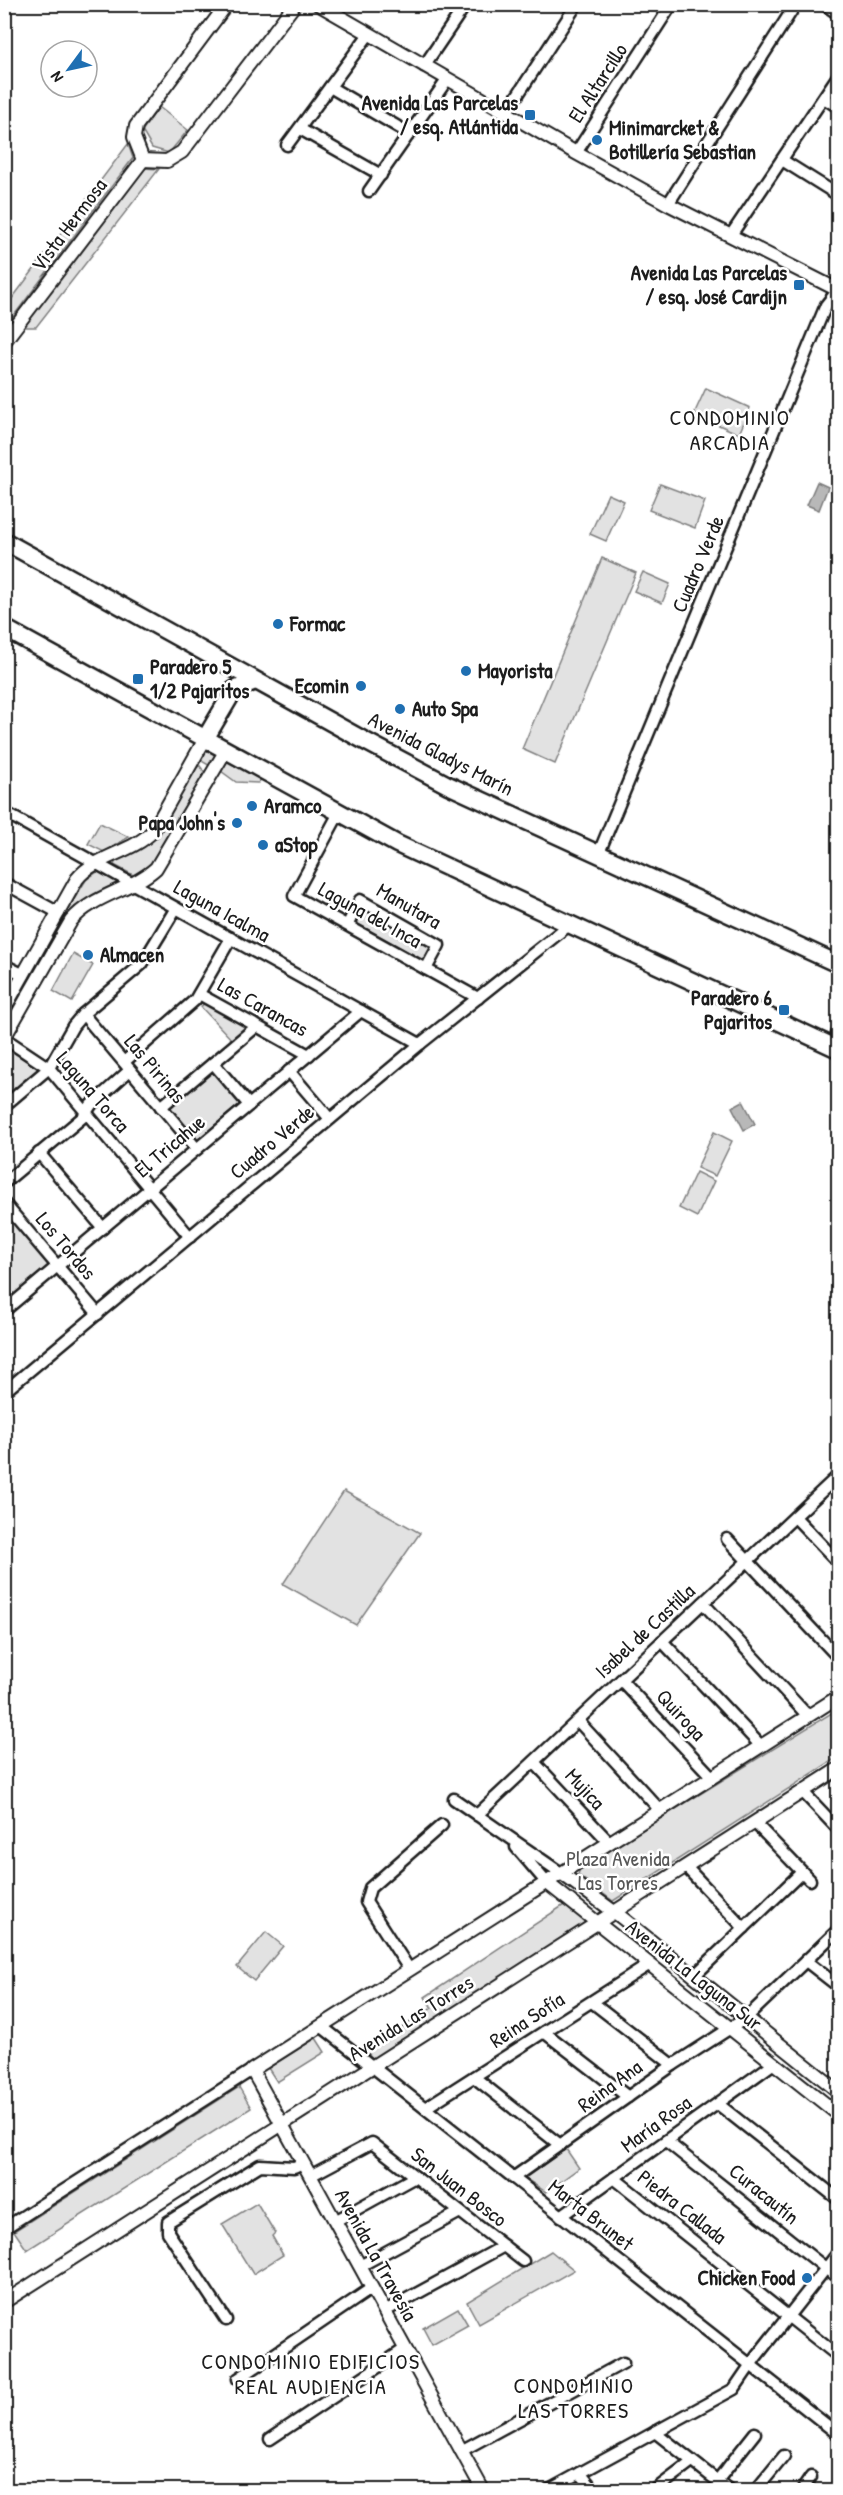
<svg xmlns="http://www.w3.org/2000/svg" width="843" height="2495" font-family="'Patrick Hand',sans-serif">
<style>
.green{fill:#e2e2e2;stroke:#7f7f7f;stroke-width:1.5}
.water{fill:#b8b8b8;stroke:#7a7a7a;stroke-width:1.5}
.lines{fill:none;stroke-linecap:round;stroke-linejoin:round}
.minor-casing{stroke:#1c1c1c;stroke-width:15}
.tertiary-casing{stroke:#1c1c1c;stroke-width:16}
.primary-casing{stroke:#1c1c1c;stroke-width:21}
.minor{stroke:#fff;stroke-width:10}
.tertiary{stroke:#fff;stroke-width:12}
.primary{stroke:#fff;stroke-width:16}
.poi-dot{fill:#1f6fb2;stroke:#fff;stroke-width:2}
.labels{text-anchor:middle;stroke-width:5;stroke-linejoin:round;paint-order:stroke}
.street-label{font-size:21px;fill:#1c1c1c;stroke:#fff}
.poi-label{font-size:21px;font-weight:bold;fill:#1c1c1c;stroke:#fff;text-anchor:start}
.park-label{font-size:21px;fill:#575757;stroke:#fff}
.neighbourhood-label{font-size:22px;letter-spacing:1.5px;fill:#1c1c1c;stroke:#fff}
</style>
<rect width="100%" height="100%" fill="#fff"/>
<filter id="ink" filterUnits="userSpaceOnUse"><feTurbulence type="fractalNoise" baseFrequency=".0167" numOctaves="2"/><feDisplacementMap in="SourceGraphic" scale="12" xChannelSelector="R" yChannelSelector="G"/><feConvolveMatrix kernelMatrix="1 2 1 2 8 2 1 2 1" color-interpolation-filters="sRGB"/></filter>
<g filter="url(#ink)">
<g class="green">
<polygon points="159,107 188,130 169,153 152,148 142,131"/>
<polygon points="128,144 133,158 12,318 8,304"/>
<polygon points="144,168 159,169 36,327 22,327"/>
<polygon points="706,388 750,408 739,434 694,414"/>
<polygon points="660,484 705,501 695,528 649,510"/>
<polygon points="608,494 624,501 606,541 590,534"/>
<polygon points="602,558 636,573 555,764 522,749"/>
<polygon points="643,572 670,584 662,603 634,591"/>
<polygon points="206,745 220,753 212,767 198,759"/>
<polygon points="228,758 263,777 258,783 236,782 221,771"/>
<polygon points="200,766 207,775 152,866 135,876 114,865 117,858 151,841 194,768"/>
<polygon points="100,823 129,837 104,852 88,844"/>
<polygon points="100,870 123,883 81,904 71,914 66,912 86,880"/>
<polygon points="362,907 433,946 425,961 354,922"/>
<polygon points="73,954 93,965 72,1002 53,991"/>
<polygon points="204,1003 244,1025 244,1031 233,1041 201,1007"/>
<polygon points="10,1050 39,1069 5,1099 5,1054"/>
<polygon points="213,1069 241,1103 196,1141 168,1107"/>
<polygon points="714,1132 732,1141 715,1176 697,1168"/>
<polygon points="696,1172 714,1181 697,1217 679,1208"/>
<polygon points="4,1209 52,1265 10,1300 5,1293"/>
<polygon points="344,1491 420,1533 356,1625 283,1584"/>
<polygon points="838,1709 838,1757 613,1901 578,1875 580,1868"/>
<polygon points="564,1905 586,1922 373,2059 366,2051 432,2008 425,1997"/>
<polygon points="266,1932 283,1946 254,1981 237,1967"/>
<polygon points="316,2038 325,2052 277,2082 268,2068"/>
<polygon points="239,2087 251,2108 27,2250 14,2231"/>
<polygon points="566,2149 579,2168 546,2192 525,2178"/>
<polygon points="257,2203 275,2233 272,2236 283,2255 253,2274 222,2224"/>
<polygon points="551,2251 574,2270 479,2324 467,2302"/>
<polygon points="458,2308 468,2325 432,2345 423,2328"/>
</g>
<g class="water">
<polygon points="817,482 828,487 819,510 807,505"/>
<polygon points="743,1101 755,1124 744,1130 732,1107"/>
</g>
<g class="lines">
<defs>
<g id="minor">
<polyline points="824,4 838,14"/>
<polyline points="424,66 466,4"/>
<polyline points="330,87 410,134"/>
<polyline points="824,98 838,107"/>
<polyline points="506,113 577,4"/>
<polyline points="300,129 381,175"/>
<polyline points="287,145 369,34"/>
<polyline points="576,153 672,4"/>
<polyline points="782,160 838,195"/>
<polyline points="369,191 447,80"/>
<polyline points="668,204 796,4"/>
<polyline points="731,235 838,76"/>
<polyline points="4,812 420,1044"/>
<polyline points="339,813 294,896 478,998"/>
<polyline points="598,855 826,305 838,290"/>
<polyline points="4,883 59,913"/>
<polyline points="348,924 360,900 439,945 426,969"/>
<polyline points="4,965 24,975"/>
<polyline points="199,994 309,1055"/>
<polyline points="83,1014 197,1149"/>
<polyline points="4,1038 49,1068 190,1237"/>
<polyline points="124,1062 195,1000 231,938"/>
<polyline points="213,1063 249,1105"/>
<polyline points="289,1071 330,1119"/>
<polyline points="4,1106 49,1068 73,1026 83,1014 142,964 176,908"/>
<polyline points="161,1107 257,1026"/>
<polyline points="39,1153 103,1228"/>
<polyline points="4,1183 83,1117 91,1105 130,1070"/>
<polyline points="4,1203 98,1314"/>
<polyline points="4,1311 361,1011"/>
<polyline points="4,1392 420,1044 569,925"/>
<polyline points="795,1517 838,1562"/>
<polyline points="727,1539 838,1657"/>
<polyline points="703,1603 808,1716"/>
<polyline points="662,1641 761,1746"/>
<polyline points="621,1680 712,1777"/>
<polyline points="578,1721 660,1810"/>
<polyline points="534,1762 609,1842"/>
<polyline points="803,1792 838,1829"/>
<polyline points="454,1799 561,1873"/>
<polyline points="477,1815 838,1476"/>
<polyline points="755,1823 810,1880"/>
<polyline points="516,1847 546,1882"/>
<polyline points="686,1867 744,1928"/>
<polyline points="806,1961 838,1986"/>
<polyline points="409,1969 366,1902 370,1888 442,1825"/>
<polyline points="694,1976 802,1872"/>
<polyline points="592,2002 673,2065"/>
<polyline points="321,2026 838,2434"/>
<polyline points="544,2032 628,2097"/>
<polyline points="474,2077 560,2145"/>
<polyline points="718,2104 838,2199"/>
<polyline points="425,2108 650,1964"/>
<polyline points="666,2141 838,2278"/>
<polyline points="310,2176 372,2143 523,2261"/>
<polyline points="513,2178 673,2065 746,2018 838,1930"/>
<polyline points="614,2178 838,2356"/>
<polyline points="561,2216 774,2063"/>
<polyline points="335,2221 415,2177"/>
<polyline points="8,2226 252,2070"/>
<polyline points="360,2266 460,2212"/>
<polyline points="385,2311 504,2246"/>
<polyline points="226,2320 168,2232 168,2222 260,2165 294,2167 303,2163"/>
<polyline points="238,2379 372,2288"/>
<polyline points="655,2432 729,2490"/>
<polyline points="270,2439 405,2349"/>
<polyline points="461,2451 623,2363"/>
<polyline points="580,2473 594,2490"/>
<polyline points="717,2481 755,2433"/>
<polyline points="549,2490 734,2389 756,2357 838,2253"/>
<polyline points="655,2490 692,2462"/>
<polyline points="756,2490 784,2456"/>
<polyline points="802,2490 811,2477"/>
</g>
<g id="tertiary">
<polyline points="318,4 576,153 668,204 838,290"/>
<polyline points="143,160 167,161 182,152 295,4"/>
<polyline points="143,160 134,137 136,126 227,4"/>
<polyline points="4,342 143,160"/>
<path d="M4 1009 77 879C95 856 132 853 153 831L205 739"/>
<path d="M4 1038 71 921C92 895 132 890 156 868L226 750"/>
<polyline points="835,1047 838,1033"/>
<polyline points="561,1873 621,1917 838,2091"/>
<polyline points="546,1882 838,2114"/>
<polyline points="4,2302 838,1769"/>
<polyline points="483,2490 252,2070 838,1697"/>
</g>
<g id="primary">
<polyline points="4,541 365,741 448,785 838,964"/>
<polyline points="4,628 397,844 838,1049"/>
<polyline points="205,739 234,690 255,681"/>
</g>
</defs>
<use href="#minor" class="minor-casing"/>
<use href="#tertiary" class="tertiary-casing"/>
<use href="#primary" class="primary-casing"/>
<use href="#minor" class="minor"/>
<use href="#tertiary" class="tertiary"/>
<use href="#primary" class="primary"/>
</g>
</g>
<g class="poi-dot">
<rect x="524" y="109" width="12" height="12" rx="3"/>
<circle cx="597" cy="140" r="6"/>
<rect x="793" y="279" width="12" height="12" rx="3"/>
<circle cx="278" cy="624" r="6"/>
<circle cx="466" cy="671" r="6"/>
<rect x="132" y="673" width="12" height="12" rx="3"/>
<circle cx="361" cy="686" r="6"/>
<circle cx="400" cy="709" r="6"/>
<circle cx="252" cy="806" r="6"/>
<circle cx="237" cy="823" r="6"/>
<circle cx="263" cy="845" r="6"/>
<circle cx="88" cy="955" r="6"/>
<rect x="778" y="1004" width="12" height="12" rx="3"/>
<circle cx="807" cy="2278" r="6"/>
</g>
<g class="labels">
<g class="street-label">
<text transform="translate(598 83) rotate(-57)" y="7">El Altarcillo</text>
<text transform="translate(69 225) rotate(-53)" y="7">Vista Hermosa</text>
<text transform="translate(698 564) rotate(-67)" y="7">Cuadro Verde</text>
<text transform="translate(441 754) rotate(27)" y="7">Avenida Gladys Marín</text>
<text transform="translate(409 906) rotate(30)" y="7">Manutara</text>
<text transform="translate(222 911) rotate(29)" y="7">Laguna Icalma</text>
<text transform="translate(370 915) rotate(29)" y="7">Laguna del Inca</text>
<text transform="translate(263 1007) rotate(29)" y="7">Las Carancas</text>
<text transform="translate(155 1069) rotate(50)" y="7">Las Pirinas</text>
<text transform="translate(93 1092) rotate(49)" y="7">Laguna Torca</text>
<text transform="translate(272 1142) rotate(-40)" y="7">Cuadro Verde</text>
<text transform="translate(170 1146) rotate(-40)" y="7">El Tricahue</text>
<text transform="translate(66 1246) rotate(50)" y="7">Los Tordos</text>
<text transform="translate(645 1631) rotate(-43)" y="7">Isabel de Castilla</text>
<text transform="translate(681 1715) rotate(47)" y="7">Quiroga</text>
<text transform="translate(585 1789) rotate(47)" y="7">Mujica</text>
<text transform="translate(694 1975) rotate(38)" y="7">Avenida La Laguna Sur</text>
<text transform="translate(411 2018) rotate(-32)" y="7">Avenida Las Torres</text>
<text transform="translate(527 2020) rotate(-33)" y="7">Reina Sofía</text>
<text transform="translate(610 2086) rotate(-36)" y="7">Reina Ana</text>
<text transform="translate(656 2124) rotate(-36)" y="7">María Rosa</text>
<text transform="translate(459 2187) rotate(38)" y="7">San Juan Bosco</text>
<text transform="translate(764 2194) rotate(39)" y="7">Curacautín</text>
<text transform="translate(682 2207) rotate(38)" y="7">Piedra Callada</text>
<text transform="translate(591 2215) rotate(38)" y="7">Marta Brunet</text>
<text transform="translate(376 2255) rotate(61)" y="7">Avenida La Travesía</text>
</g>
<g class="poi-label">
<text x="518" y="110" text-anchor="end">Avenida Las Parcelas<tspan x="518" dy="24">/ esq. Atlántida</tspan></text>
<text x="609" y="135">Minimarcket &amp;<tspan x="609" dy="24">Botillería Sebastian</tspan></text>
<text x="787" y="280" text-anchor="end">Avenida Las Parcelas<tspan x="787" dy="24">/ esq. José Cardijn</tspan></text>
<text x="290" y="631">Formac</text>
<text x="150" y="674">Paradero 5<tspan x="150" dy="24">1/2 Pajaritos</tspan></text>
<text x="478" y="678">Mayorista</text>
<text x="349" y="693" text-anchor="end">Ecomin</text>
<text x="412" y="716">Auto Spa</text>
<text x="264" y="813">Aramco</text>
<text x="225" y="830" text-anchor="end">Papa John's</text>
<text x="275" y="852">aStop</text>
<text x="100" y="962">Almacen</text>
<text x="772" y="1005" text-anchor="end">Paradero 6<tspan x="772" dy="24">Pajaritos</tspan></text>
<text x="795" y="2285" text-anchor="end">Chicken Food</text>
</g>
<g class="park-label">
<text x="618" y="1866">Plaza Avenida<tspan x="618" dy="24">Las Torres</tspan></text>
</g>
<g class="neighbourhood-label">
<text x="730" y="425">CONDOMINIO<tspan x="730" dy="25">ARCADIA</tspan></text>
<text x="311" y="2369">CONDOMINIO EDIFICIOS<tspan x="311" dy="25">REAL AUDIENCIA</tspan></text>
<text x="574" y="2393">CONDOMINIO<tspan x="574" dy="25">LAS TORRES</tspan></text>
</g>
</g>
<rect width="843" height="2495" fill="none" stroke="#fff" stroke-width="24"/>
<rect x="12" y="12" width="819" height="2471" fill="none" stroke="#1c1c1c" stroke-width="2" filter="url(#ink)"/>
<g transform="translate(69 69) rotate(237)"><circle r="28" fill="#ffffff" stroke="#a4a4a4" stroke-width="1.5"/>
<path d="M0-4.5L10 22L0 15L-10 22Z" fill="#1f6fb2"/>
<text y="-9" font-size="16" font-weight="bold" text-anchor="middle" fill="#1c1c1c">N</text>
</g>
</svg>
